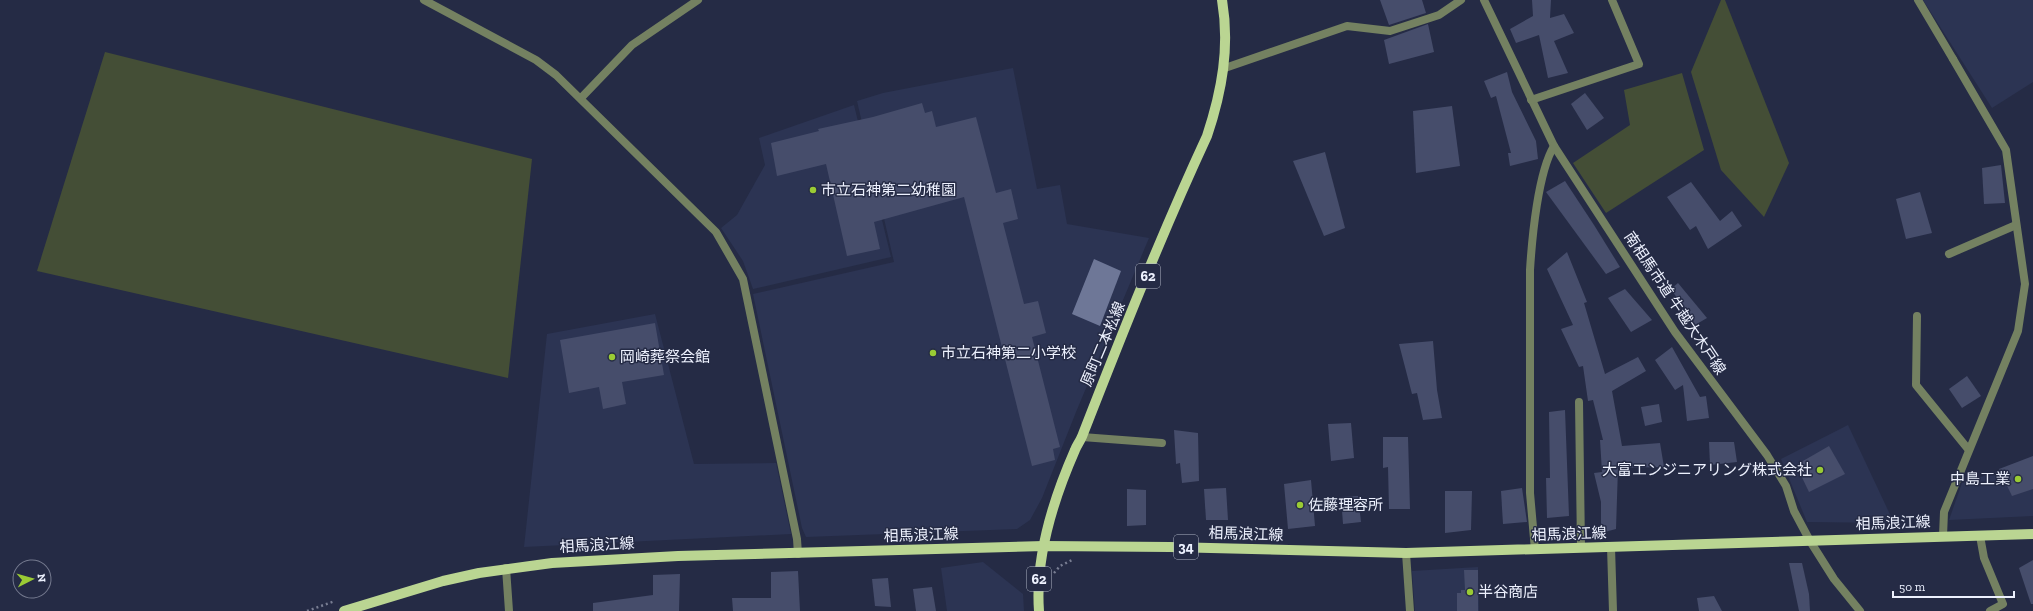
<svg xmlns="http://www.w3.org/2000/svg" width="2033" height="611" font-family="'Zilla Slab','Noto Sans JP',serif">
<style>
.built{fill:#2c3453}
.green{fill:#444e36}
.water{fill:#6e7797}
.building{fill:#464d6b}
.lines{fill:none;stroke-linecap:round;stroke-linejoin:round}
.path{stroke:#787d92;stroke-width:2.5;stroke-dasharray:2 3;stroke-linecap:butt}
.lane{stroke:#748161;stroke-width:8}
.street{stroke:#748161;stroke-width:8}
.primary{stroke:#bad592;stroke-width:10}
.poi-dot{fill:#9acb34;stroke:#252b45;stroke-width:1.5}
.labels{text-anchor:middle;stroke-width:3;stroke-linejoin:round;paint-order:stroke}
.shield{fill:#252b45;stroke:#b1b6c6;stroke-width:1}
.shield-label{font-size:14px;font-weight:bold;fill:#edf1fe}
.poi-label{font-size:15px;fill:#edf1fe;stroke:#252b45;text-anchor:start}
.street-label{font-size:15px;fill:#edf1fe;stroke:#252b45}
</style>
<rect width="100%" height="100%" fill="#252b45"/>
<g class="built">
<polygon points="1923,0 2033,0 2033,82 1992,108"/>
<polygon points="1013,68 1037,189 1060,185 1067,224 1149,238 1076,412 1042,498 1030,520 1017,529 806,537 802,528 753,294 894,262 857,101 883,93"/>
<polygon points="854,105 891,257 753,289 743,261 721,228 737,215 765,165 759,138"/>
<polygon points="655,314 694,464 776,463 791,534 524,547 547,334"/>
<polygon points="1848,425 1894,523 1807,522 1781,459"/>
<polygon points="2033,460 2033,516 1949,520 1962,483"/>
<polygon points="983,562 1023,594 1024,611 947,611 941,568"/>
<polygon points="1478,567 1479,611 1415,611 1412,571"/>
</g>
<g class="green">
<polygon points="1721,0 1725,0 1789,163 1764,217 1721,170 1691,72"/>
<polygon points="105,52 532,159 508,378 37,271"/>
<polygon points="1682,73 1704,150 1606,213 1573,163 1630,125 1624,90"/>
</g>
<polygon class="water" points="1094,259 1121,271 1100,326 1072,314"/>
<g class="building">
<polygon points="1380,0 1422,0 1426,13 1389,25"/>
<polygon points="1532,0 1551,0 1550,18 1564,14 1574,33 1554,41 1568,73 1548,78 1539,35 1516,43 1510,29 1533,16"/>
<polygon points="1428,24 1434,52 1389,64 1384,40"/>
<polygon points="1507,72 1512,92 1536,141 1538,159 1510,166 1508,153 1511,153 1496,96 1491,98 1484,81"/>
<polygon points="1585,93 1604,118 1587,130 1571,104"/>
<polygon points="922,103 925,113 932,111 936,127 976,117 996,193 1011,189 1018,219 1003,223 1024,304 1038,301 1046,333 1032,337 1060,447 1053,449 1055,460 1032,466 964,197 874,222 880,249 847,256 826,164 777,176 771,143 819,131 818,129 873,117"/>
<polygon points="1452,106 1460,166 1416,173 1413,111"/>
<polygon points="1325,152 1345,228 1324,236 1293,161"/>
<polygon points="2001,165 2005,203 1984,204 1982,168"/>
<polygon points="1565,181 1594,225 1620,267 1606,274 1546,192"/>
<polygon points="1691,182 1720,221 1732,211 1742,226 1708,249 1696,226 1690,230 1667,197"/>
<polygon points="1920,192 1932,233 1906,239 1896,199"/>
<polygon points="1567,252 1587,302 1584,303 1605,374 1638,357 1646,371 1612,391 1622,446 1660,443 1664,467 1618,468 1616,529 1601,533 1601,502 1594,473 1602,472 1600,440 1603,440 1593,400 1588,401 1583,366 1579,367 1561,329 1573,325 1547,269"/>
<polygon points="1678,283 1707,318 1695,325 1671,289"/>
<polygon points="1625,289 1652,320 1631,332 1608,298"/>
<polygon points="655,323 664,375 622,382 626,404 603,409 599,387 569,393 560,340"/>
<polygon points="1433,341 1437,390 1442,418 1423,420 1417,393 1412,394 1399,344"/>
<polygon points="1672,347 1700,397 1706,396 1709,418 1687,421 1683,385 1675,390 1655,360"/>
<polygon points="1967,376 1981,396 1962,408 1949,389"/>
<polygon points="1659,404 1662,422 1645,426 1641,407"/>
<polygon points="1565,410 1569,516 1547,518 1546,478 1550,478 1549,412"/>
<polygon points="1351,423 1354,458 1331,461 1328,424"/>
<polygon points="1174,430 1198,433 1199,481 1182,483 1180,463 1176,464"/>
<polygon points="1383,437 1408,437 1410,509 1389,509 1388,467 1383,468"/>
<polygon points="1709,442 1734,442 1737,462 1710,465"/>
<polygon points="1829,446 1845,474 1809,492 1796,465"/>
<polygon points="2033,456 2033,489 2012,496 1999,469"/>
<polygon points="1311,480 1315,526 1288,529 1284,484"/>
<polygon points="1226,488 1228,520 1206,520 1204,489"/>
<polygon points="1522,488 1527,522 1503,524 1501,491"/>
<polygon points="1127,489 1146,490 1146,525 1127,526"/>
<polygon points="1445,491 1472,491 1471,530 1445,533"/>
<polygon points="1358,496 1361,522 1343,524 1341,497"/>
<polygon points="2033,560 2033,604 2031,604 2019,568"/>
<polygon points="1789,563 1802,563 1809,594 1810,611 1799,611"/>
<polygon points="1464,570 1478,570 1478,611 1457,611 1457,593 1461,593 1461,590 1465,590"/>
<polygon points="798,571 800,611 733,611 732,598 771,598 771,572"/>
<polygon points="680,574 679,611 593,611 593,603 653,595 653,575"/>
<polygon points="888,578 891,607 875,606 872,579"/>
<polygon points="932,587 936,611 916,611 913,589"/>
<polygon points="1714,596 1722,611 1699,611 1697,598"/>
</g>
<g class="lines">
<g class="path">
<polyline points="1054,573 1060,566 1072,560"/>
<polyline points="307,611 335,601"/>
</g>
<polyline class="lane" points="1918,0 1953,59"/>
<g class="street">
<polyline points="424,0 536,60 556,75 716,232 743,279 797,539 798,554"/>
<polyline points="1484,0 1554,146 1675,332 1767,455 1786,486 1794,511 1810,541 1834,579 1860,611"/>
<polyline points="1225,68 1347,26 1390,31 1439,15 1461,0"/>
<polyline points="581,98 632,45 698,0"/>
<polyline points="1531,100 1639,64 1612,0"/>
<polyline points="1949,254 2016,225"/>
<polyline points="1917,316 1916,385 1968,449"/>
<polyline points="1579,402 1581,548"/>
<polyline points="1082,437 1162,443"/>
<polyline points="1943,536 1944,512 2018,331 2025,284 2006,150 1953,59"/>
<polyline points="1980,536 1984,558 2003,604 1990,611"/>
<polyline points="1611,547 1613,611"/>
<path d="M1535 550 1530 493V270C1532 238 1538 172 1554 146"/>
<polyline points="1406,553 1410,611"/>
<polyline points="506,568 509,611"/>
</g>
<g class="primary">
<polyline points="344,611 443,581 479,573 552,563 678,556 1044,546 1170,547 1406,553 2033,534"/>
<path d="M1039 611C1035 557 1053 500 1075 450 1077 445 1081 440 1083 434 1122 334 1162 233 1207 136 1222 91 1230 47 1222 0"/>
</g>
</g>
<g class="poi-dot">
<circle cx="813" cy="190" r="4"/>
<circle cx="933" cy="353" r="4"/>
<circle cx="612" cy="357" r="4"/>
<circle cx="1820" cy="470" r="4"/>
<circle cx="2018" cy="479" r="4"/>
<circle cx="1300" cy="505" r="4"/>
<circle cx="1470" cy="592" r="4"/>
</g>
<g class="labels">
<g class="shield">
<rect x="1136" y="264" width="24" height="24" rx="3"/>
<rect x="1174" y="535" width="24" height="24" rx="3"/>
<rect x="1027" y="567" width="24" height="24" rx="3"/>
</g>
<g class="shield-label">
<text x="1148" y="281">62</text>
<text x="1186" y="552">34</text>
<text x="1039" y="584">62</text>
</g>
<g class="poi-label">
<text x="821" y="195">市立石神第二幼稚園</text>
<text x="941" y="358">市立石神第二小学校</text>
<text x="620" y="362">岡崎葬祭会館</text>
<text x="1812" y="475" text-anchor="end">大富エンジニアリング株式会社</text>
<text x="2010" y="484" text-anchor="end">中島工業</text>
<text x="1308" y="510">佐藤理容所</text>
<text x="1478" y="597">半谷商店</text>
</g>
<g class="street-label">
<text transform="translate(1675 303) rotate(56)" y="5">南相馬市道 牛越大木戸線</text>
<text transform="translate(1103 344) rotate(-67)" y="5">原町二本松線</text>
<text transform="translate(1893 523) rotate(-2)" y="5">相馬浪江線</text>
<text transform="translate(1246 534) rotate(2)" y="5">相馬浪江線</text>
<text transform="translate(1569 534) rotate(-2)" y="5">相馬浪江線</text>
<text transform="translate(921 535) rotate(-2)" y="5">相馬浪江線</text>
<text transform="translate(597 545) rotate(-3)" y="5">相馬浪江線</text>
</g>
</g>
<g transform="translate(32 579) rotate(84)"><circle r="19" fill="#252b45" stroke="#757a8f"/>
<path d="M0-3L7 15L0 10L-7 15Z" fill="#9acb34"/>
<text y="-6" font-size="11" font-weight="bold" text-anchor="middle" fill="#edf1fe">N</text>
</g>
<path d="M1893 591v6h121v-6" fill="none" stroke="#edf1fe" stroke-width="2"/>
<text x="1899" y="591" font-size="12" fill="#edf1fe" stroke="#252b45" stroke-width="3" paint-order="stroke">50 m</text>
</svg>
